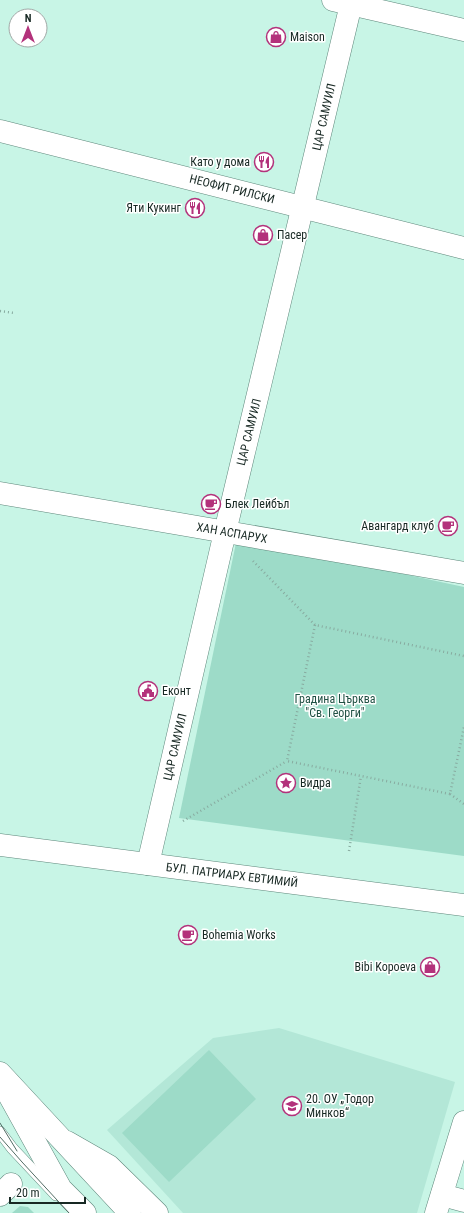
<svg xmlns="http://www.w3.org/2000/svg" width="464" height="1213" font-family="'Roboto Condensed',sans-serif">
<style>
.built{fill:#b3e7d7}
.green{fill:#9ddbc8}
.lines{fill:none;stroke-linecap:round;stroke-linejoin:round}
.service-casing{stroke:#5e877b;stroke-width:12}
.minor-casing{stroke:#5e877b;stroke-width:23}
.primary-casing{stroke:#5e877b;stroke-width:23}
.path{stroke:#88aba0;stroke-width:2.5;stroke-dasharray:1 3;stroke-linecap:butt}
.service{stroke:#fff;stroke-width:11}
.minor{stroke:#fff;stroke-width:22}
.primary{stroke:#fff;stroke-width:22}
.tram{stroke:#536d65;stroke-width:1}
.labels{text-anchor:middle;stroke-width:3;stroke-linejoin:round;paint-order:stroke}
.poi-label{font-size:12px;fill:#172823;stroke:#fff;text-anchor:start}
.street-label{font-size:12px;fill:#172823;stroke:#fff}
.park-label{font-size:12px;fill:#1f5043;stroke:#fff}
</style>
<rect width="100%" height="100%" fill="#c8f5e6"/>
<polygon class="built" points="279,1028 455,1082 417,1213 183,1213 107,1130 213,1038"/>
<g class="green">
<polygon points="237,538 464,587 464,856 179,818"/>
<polygon points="209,1050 256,1099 169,1182 122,1133"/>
<polygon points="20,1206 28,1207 34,1213 12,1213"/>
</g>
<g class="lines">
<defs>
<polyline id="service" points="0,1132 12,1148 56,1195"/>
<g id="minor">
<polyline points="333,0 464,30"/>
<polyline points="0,131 464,248"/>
<polyline points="0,493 464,573"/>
<polyline points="148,864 225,532 352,0"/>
<polyline points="67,1142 109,1166 157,1213"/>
<polyline points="0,1195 11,1184"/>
<polyline points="442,1195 464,1201"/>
<polyline points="436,1213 464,1122"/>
</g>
<g id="primary">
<polyline points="0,845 464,905"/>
<polyline points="0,1073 130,1213"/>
<polyline points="9,1095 61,1189 85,1213"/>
</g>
</defs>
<use href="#service" class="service-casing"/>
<use href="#minor" class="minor-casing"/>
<use href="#primary" class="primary-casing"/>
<g class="path">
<polyline points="0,311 14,313"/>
<polyline points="253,561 315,625 464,656"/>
<polyline points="315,625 287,761 450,794 464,727"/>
<polyline points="299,703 312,702 328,704"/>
<polyline points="450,794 464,804"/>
<polyline points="183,821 287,761"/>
<polyline points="349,851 361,776"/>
</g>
<use href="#service" class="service"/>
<use href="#minor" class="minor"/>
<use href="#primary" class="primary"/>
<g class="tram">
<polyline points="0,1123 17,1151"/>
<polyline points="0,1137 22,1162 69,1213"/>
</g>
</g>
<defs>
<symbol id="shop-ring" viewBox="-11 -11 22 22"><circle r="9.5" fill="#fff" stroke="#b3327b" stroke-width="1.5"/><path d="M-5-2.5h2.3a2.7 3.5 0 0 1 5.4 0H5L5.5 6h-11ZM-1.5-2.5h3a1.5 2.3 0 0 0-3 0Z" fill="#b3327b"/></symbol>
<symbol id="restaurant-ring" viewBox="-11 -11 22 22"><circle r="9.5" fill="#fff" stroke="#b3327b" stroke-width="1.5"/><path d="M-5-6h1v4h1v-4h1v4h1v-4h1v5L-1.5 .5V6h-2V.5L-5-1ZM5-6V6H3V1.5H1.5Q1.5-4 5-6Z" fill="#b3327b"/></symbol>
<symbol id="cafe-ring" viewBox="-11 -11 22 22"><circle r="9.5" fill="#fff" stroke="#b3327b" stroke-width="1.5"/><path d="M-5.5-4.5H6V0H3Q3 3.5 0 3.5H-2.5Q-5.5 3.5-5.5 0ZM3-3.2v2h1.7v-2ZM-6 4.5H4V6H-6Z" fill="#b3327b"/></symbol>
<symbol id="civic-ring" viewBox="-11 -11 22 22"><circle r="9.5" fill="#fff" stroke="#b3327b" stroke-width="1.5"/><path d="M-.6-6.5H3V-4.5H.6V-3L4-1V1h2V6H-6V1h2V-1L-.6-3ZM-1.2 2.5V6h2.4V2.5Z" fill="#b3327b"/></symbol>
<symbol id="sight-ring" viewBox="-11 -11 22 22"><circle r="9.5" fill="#fff" stroke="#b3327b" stroke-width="1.5"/><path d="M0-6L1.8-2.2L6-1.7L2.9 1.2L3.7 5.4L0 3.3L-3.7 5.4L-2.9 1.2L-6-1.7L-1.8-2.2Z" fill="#b3327b"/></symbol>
<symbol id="school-ring" viewBox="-11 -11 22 22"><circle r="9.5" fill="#fff" stroke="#b3327b" stroke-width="1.5"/><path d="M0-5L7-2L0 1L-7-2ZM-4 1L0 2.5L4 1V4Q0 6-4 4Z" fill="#b3327b"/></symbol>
</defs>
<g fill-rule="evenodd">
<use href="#shop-ring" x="265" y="26" width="22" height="22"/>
<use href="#restaurant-ring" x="253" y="151" width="22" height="22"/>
<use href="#restaurant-ring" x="184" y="197" width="22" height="22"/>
<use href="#shop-ring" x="252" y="224" width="22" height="22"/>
<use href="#cafe-ring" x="200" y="493" width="22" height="22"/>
<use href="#cafe-ring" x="437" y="515" width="22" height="22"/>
<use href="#civic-ring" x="137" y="680" width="22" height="22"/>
<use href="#sight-ring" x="275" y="772" width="22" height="22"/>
<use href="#cafe-ring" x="177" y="924" width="22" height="22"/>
<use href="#shop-ring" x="419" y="956" width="22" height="22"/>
<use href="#school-ring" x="281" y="1095" width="22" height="22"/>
</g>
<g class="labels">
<g class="poi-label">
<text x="290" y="41">Maison</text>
<text x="250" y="166" text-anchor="end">Като у дома</text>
<text x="181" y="212" text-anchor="end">Яти Кукинг</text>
<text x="277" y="239">Пасер</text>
<text x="225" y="508">Блек Лейбъл</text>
<text x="434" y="530" text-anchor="end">Авангард клуб</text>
<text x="162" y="695">Еконт</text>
<text x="300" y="787">Видра</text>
<text x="202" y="939">Bohemia Works</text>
<text x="416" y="971" text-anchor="end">Bibi Kopoeva</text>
<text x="306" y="1103">20. ОУ „Тодор<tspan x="306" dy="14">Минков“</tspan></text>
</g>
<g class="street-label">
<text transform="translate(324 117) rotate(-77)" y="4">ЦАР САМУИЛ</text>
<text transform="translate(232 189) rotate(14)" y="4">НЕОФИТ РИЛСКИ</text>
<text transform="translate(249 432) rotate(-76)" y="4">ЦАР САМУИЛ</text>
<text transform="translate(232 533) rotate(10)" y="4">ХАН АСПАРУХ</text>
<text transform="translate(175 747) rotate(-77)" y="4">ЦАР САМУИЛ</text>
<text transform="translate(232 875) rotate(7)" y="4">БУЛ. ПАТРИАРХ ЕВТИМИЙ</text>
</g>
<g class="park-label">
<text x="335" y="703">Градина Църква<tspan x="335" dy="14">"Св. Георги"</tspan></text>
</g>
</g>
<g transform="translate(28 28)"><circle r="19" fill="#ffffff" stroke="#a2a9a7"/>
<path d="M0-3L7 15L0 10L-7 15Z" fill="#b3327b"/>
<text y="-6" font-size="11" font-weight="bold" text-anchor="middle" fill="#172823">N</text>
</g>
<path d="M10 1197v6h75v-6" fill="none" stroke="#172823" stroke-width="2"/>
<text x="16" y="1197" font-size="12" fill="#172823" stroke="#ffffff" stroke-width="3" paint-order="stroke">20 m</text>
</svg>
